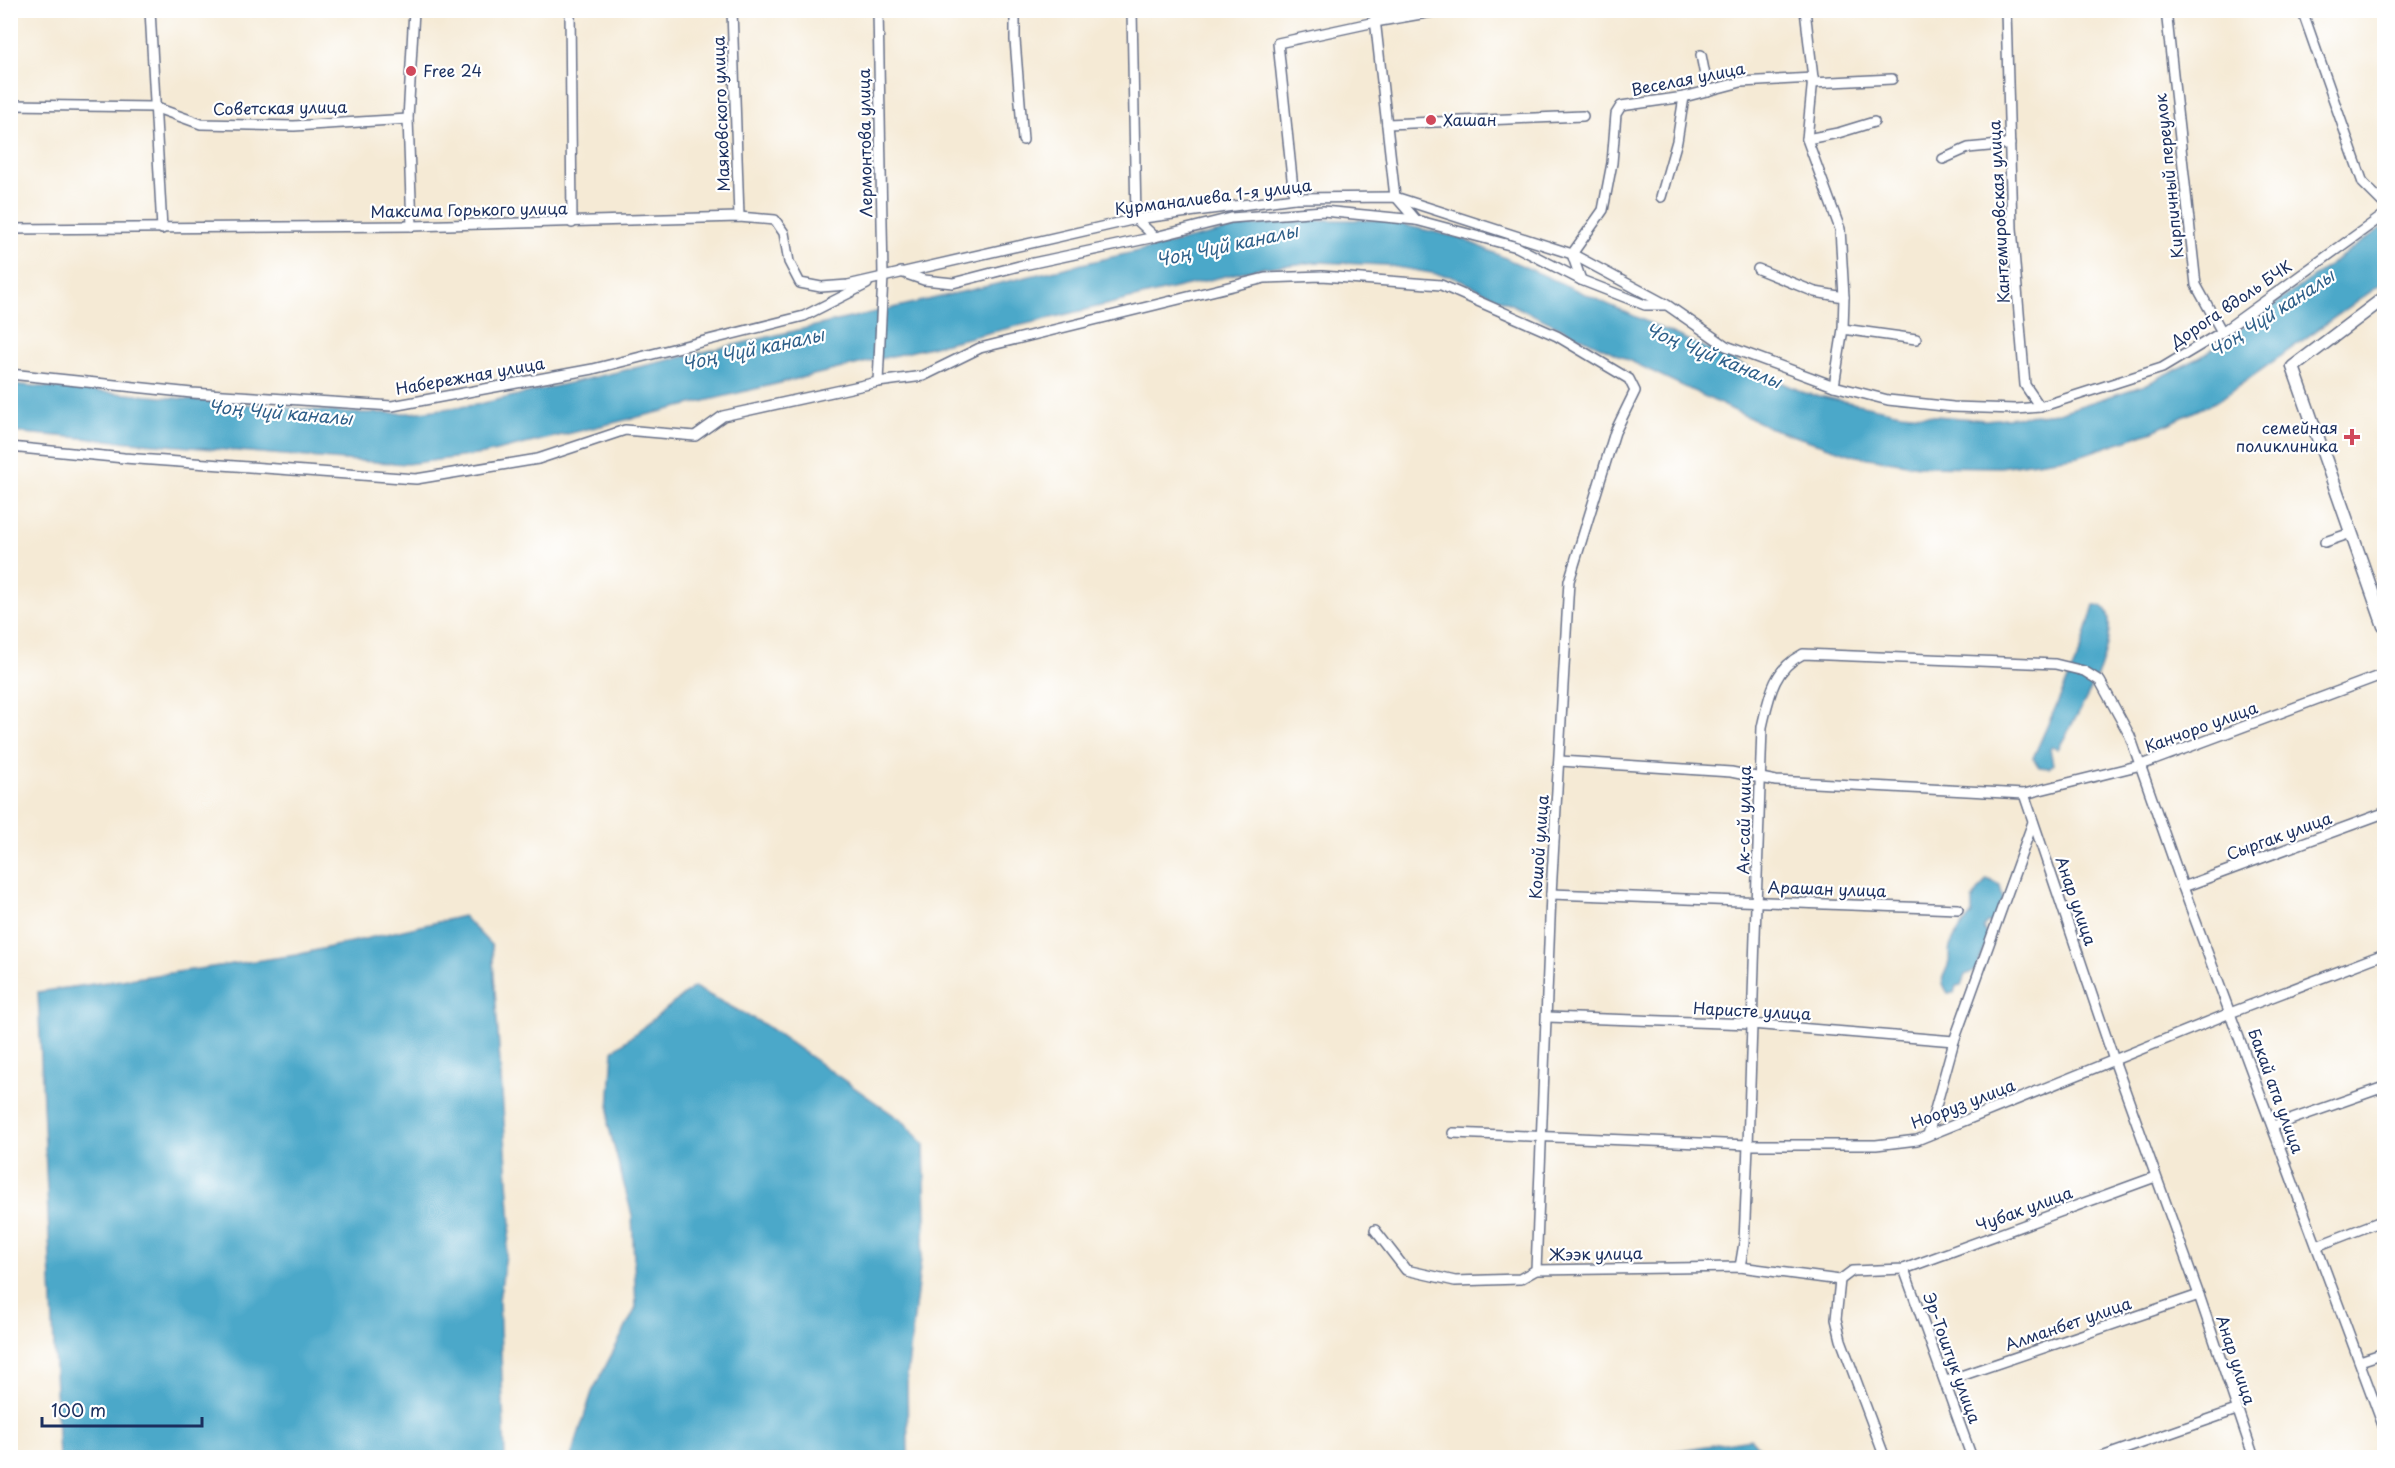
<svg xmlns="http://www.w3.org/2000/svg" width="2395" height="1468" font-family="'Playpen Sans',sans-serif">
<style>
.water{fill:#4ba8c9;stroke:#336c94;stroke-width:1.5}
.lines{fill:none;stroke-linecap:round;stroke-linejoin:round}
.minor-casing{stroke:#677088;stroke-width:12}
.tertiary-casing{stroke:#677088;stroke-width:15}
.minor{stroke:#fff;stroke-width:9}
.tertiary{stroke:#fff;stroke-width:12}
.poi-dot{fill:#d1495b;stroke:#fff;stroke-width:2}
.labels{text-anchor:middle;stroke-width:4.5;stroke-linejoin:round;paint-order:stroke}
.poi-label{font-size:16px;fill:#1b2f5e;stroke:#fff;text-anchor:start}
.street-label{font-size:16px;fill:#1b2f5e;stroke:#fff}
.water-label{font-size:18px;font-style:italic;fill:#2e5f89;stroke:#fff}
</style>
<rect width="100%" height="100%" fill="#fff"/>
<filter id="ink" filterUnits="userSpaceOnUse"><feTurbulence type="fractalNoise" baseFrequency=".0167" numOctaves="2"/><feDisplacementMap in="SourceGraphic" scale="12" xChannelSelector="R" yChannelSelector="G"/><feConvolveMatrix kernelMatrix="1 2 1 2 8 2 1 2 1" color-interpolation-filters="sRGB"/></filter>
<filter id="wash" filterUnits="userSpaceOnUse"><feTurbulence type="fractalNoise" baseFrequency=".008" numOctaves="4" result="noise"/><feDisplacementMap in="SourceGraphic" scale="24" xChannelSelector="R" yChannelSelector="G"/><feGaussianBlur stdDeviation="1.35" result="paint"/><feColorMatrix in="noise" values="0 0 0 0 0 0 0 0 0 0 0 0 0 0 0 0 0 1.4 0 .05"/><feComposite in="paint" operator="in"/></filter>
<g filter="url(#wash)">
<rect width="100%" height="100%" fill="#f5ead5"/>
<g class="water">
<polygon points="1309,220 1382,220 1461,238 1805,393 1900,413 1985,420 2058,413 2145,385 2201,357 2384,226 2384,282 2219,400 2153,431 2079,456 2000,467 1919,466 1856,456 1773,429 1454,277 1385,265 1318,262 1259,268 484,454 407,464 343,460 11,432 10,384 349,413 411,413 475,405 1246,226"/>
<path d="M2094 605C2121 602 2105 655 2100 669 2090 695 2072 724 2058 749L2052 747 2050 749 2053 764 2049 768 2039 767 2033 758 2081 650Z"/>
<path d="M1987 879 2000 885 2003 899 1992 926 1988 922 1983 928 1988 937 1976 970 1965 975 1961 985 1956 986 1954 993H1948C1937 976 1945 978 1949 962 1950 957 1948 952 1950 947 1954 935 1964 924 1972 914V900Z"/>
<polygon points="463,916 492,946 511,1224 499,1300 505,1457 59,1457 38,992 296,955"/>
<polygon points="694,987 765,1025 905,1123 924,1144 926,1217 907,1376 908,1457 571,1457 592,1392 636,1308 632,1215 608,1124 613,1051"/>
<polygon points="1750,1439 1772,1457 1637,1457"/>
</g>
</g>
<g filter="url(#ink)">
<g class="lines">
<defs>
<g id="minor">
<polyline points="150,10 162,229"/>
<polyline points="570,10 572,223"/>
<polyline points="732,10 739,217"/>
<polyline points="878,10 883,276 878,382"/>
<polyline points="1015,10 1015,40 1023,140"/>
<polyline points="1132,10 1136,219 1155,237"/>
<polyline points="1374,10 1395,197"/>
<polyline points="1805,10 1813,78 1807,139 1840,229 1844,297 1843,329 1834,386"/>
<polyline points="2006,10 2012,228 2025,385 2040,407"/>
<polyline points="2166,10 2196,285 2222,332"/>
<polyline points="2302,10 2363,183 2384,204"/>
<polyline points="1701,55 1708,91"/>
<polyline points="1812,83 1892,79"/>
<polyline points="10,105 154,107 201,124 294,126 408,119"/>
<polyline points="1387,124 1583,116"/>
<polyline points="1807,139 1838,133 1874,122"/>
<polyline points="1943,159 1968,148 2010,144"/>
<polyline points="1661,197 1677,141 1684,97"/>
<polyline points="1294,198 1278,43 1375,22 1444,10"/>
<polyline points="1397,198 1416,220"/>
<polyline points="412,226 408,119 414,10"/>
<polyline points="10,229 412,226 739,217 775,220 784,233 789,262 800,283 821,287 848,285 1136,219 1294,198 1395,197 1572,254 1667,305 1726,346 1834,386 1888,400 1953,407 2016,409 2040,407 2162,368 2222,332 2384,215"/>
<polyline points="1758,269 1815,292 1844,297"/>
<polyline points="901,272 924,280 953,283 1019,266 1155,237 1231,218 1323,211 1416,220 1517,247 1581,280 1645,305 1664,305"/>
<polyline points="1581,280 1572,254 1603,210 1612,163 1616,114 1621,106 1684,97 1741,82 1813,78"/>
<polyline points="1843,329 1916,339"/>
<polyline points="10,374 192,393 392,406 593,369 804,316 867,284"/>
<polyline points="10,447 124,458 416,479 538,459 625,430 695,436 723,416 878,382 923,376 980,348 1265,278 1322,276 1441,285 1557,336 1629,379 1635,391 1615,432 1569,581 1551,894 1536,1270"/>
<polyline points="2325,542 2351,533"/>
<polyline points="1560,761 1731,772 1776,781 2024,794 2141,765 2384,674"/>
<polyline points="2024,794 2114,1060 2199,1295 2254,1458"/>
<polyline points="2183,887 2384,813"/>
<polyline points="1551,894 1958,909"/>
<polyline points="1547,1017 1751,1024 1954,1041"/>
<polyline points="2273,1126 2384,1087"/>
<polyline points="1453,1133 1748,1145 1876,1145 1917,1140 2230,1013 2384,954"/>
<polyline points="1928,1135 1954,1041 2033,822"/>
<polyline points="1375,1230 1406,1270 1455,1281 1520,1279 1536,1270 1740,1267 1840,1280 1852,1271 1904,1269 2155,1177"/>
<polyline points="2317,1246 2384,1220"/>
<path d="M1740 1267 1744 1243 1748 1145 1762 727C1769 697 1773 669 1803 654L2055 664 2084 671 2100 681 2130 736 2183 887 2384 1428"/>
<polyline points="1904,1269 1972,1458"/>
<polyline points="1840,1280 1836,1319 1841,1340 1885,1458"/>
<polyline points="2360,1361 2384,1353"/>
<polyline points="1946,1381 2199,1295"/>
<polyline points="2099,1458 2236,1410"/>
</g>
<polyline id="tertiary" points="2384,298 2293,367 2384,626"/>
</defs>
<use href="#minor" class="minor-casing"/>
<use href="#tertiary" class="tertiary-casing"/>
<use href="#minor" class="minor"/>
<use href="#tertiary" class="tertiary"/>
</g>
</g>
<g class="poi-dot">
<circle cx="411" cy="71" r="6"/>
<circle cx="1431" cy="120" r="6"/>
<path d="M2349 428h6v6h6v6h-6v6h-6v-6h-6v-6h6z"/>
</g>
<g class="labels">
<g class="poi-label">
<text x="423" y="77">Free 24</text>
<text x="1443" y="126">Хашан</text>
<text x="2338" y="434" text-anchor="end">семейная<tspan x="2338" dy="18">поликлиника</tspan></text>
</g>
<g class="street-label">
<text transform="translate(1688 79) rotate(-11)" y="6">Веселая улица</text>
<text transform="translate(280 108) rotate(-1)" y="6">Советская улица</text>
<text transform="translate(721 114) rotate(-92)" y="6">Маяковского улица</text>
<text transform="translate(865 143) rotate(-91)" y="6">Лермонтова улица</text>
<text transform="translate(2169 176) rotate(-96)" y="6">Кирпичный переулок</text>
<text transform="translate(1213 197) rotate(-7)" y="6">Курманалиева 1-я улица</text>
<text transform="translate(469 210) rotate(-1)" y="6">Максима Горького улица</text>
<text transform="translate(1999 212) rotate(-93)" y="6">Кантемировская улица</text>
<text transform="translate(2231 304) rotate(-34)" y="6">Дорога вдоль БЧК</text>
<text transform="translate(470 376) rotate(-10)" y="6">Набережная улица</text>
<text transform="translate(2201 727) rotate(-20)" y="6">Канчоро улица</text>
<text transform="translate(1744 820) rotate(-89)" y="6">Ак-сай улица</text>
<text transform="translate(2279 836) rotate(-20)" y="6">Сыргак улица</text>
<text transform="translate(1539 847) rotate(-86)" y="6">Кошой улица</text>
<text transform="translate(1827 889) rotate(2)" y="6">Арашан улица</text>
<text transform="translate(2076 901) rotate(71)" y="6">Анар улица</text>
<text transform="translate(1752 1011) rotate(3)" y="6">Наристе улица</text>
<text transform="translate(2276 1091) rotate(70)" y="6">Бакай ата улица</text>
<text transform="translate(1963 1104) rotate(-21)" y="6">Нооруз улица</text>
<text transform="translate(2024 1209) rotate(-20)" y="6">Чубак улица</text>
<text transform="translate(1596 1254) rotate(-1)" y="6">Жээк улица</text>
<text transform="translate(2068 1324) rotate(-19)" y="6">Алманбет улица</text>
<text transform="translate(1952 1358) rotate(70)" y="6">Эр-Тоштук улица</text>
<text transform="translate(2236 1360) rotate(72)" y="6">Анар улица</text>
</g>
<g class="water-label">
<text transform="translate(1227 246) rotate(-12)" y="6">Чоң Чүй каналы</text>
<text transform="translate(2272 314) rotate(-33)" y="6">Чоң Чүй каналы</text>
<text transform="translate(753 350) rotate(-12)" y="6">Чоң Чүй каналы</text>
<text transform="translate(1713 356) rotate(22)" y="6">Чоң Чүй каналы</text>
<text transform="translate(280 413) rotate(5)" y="6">Чоң Чүй каналы</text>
</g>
</g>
<rect width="2395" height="1468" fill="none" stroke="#fff" stroke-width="36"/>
<path d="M42 1417v9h160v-9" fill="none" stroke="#1b2f5e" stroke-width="3"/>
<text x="51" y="1417" font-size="18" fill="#1b2f5e" stroke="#ffffff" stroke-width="4.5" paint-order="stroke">100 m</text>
</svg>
